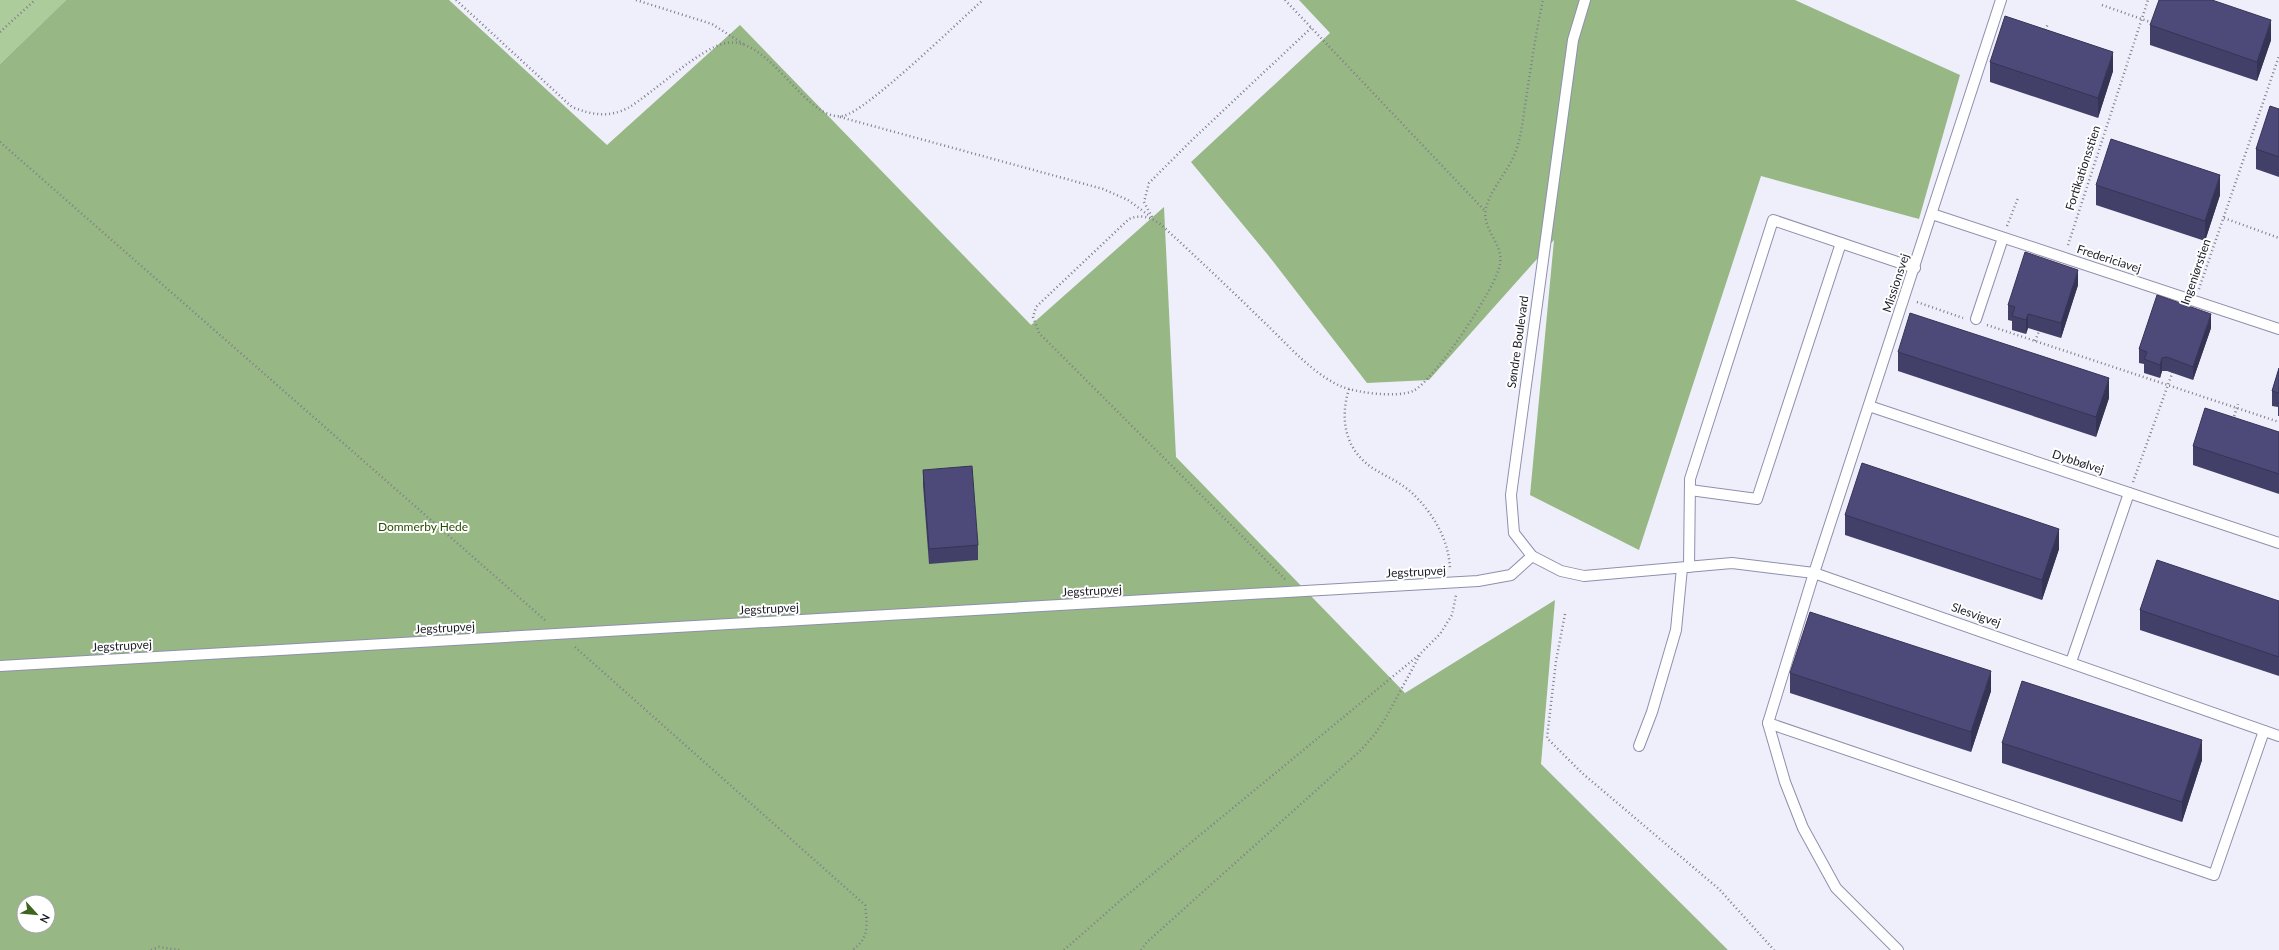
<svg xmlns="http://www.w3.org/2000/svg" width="2279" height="950" font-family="Lato,sans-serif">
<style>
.green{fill:#adcc9c}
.forest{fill:#97b885;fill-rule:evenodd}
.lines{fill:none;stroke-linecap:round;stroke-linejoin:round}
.lane-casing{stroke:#8f8fad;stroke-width:12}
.path{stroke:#7e7e8a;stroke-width:2.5;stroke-dasharray:1 3;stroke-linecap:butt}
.lane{stroke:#fff;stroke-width:10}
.wall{fill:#424069}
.shaded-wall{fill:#363455}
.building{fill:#4d4a7a;stroke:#363455}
.labels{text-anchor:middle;stroke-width:4;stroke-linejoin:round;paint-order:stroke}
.street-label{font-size:12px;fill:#1c1c28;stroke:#fff}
.park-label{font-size:12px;fill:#274e01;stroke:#fff}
</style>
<rect width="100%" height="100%" fill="#efeffc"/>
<polygon class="green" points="0,0 66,0 0,64"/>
<g class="forest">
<path d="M66 0H449L607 145 740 25 1031 325 1164 207 1176 457 1405 693 1555 600 1541 764 1728 950H0V64ZM24 902H48V926H24Z"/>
<polygon points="1299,0 1795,0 1960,75 1919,219 1761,176 1639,550 1530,495 1554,240 1429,380 1367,383 1268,255 1191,162 1330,33"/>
</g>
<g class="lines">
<defs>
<g id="lane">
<polyline points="1585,0 1573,40 1511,495 1514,533 1532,556 1561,571 1584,576 1732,563 1814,573 2279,736"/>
<polyline points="1932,214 2279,329"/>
<polyline points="1976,319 2003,238"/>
<polyline points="1869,406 2279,543"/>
<polyline points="1690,490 1757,499 1841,243"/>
<polyline points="1689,567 1690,479 1773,220 1915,268"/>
<polyline points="2071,662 2129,493"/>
<polyline points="0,666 1478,581 1511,575 1532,556"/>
<polyline points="1768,723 2214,875 2264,731"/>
<polyline points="1639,746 1652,712 1676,630 1682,568"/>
<polyline points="1898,950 1836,888 1803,828 1785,782 1768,723 1814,573 2001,0"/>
</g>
</defs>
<use href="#lane" class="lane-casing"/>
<g class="path">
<path d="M456 0 572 107C592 115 608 118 628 108 653 93 700 48 726 43 770 35 805 122 843 116 866 112 959 21 983 0"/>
<polyline points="636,0 712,24 745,45"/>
<polyline points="1285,0 1485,211"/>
<polyline points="2102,5 2153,23"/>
<polyline points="2045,30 2048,24"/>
<polyline points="0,32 35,0"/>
<polyline points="840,117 1103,189 1128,200 1151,217"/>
<polyline points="0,142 546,621"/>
<polyline points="1152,217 1144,202 1149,183 1193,139 1311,28"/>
<polyline points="2224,218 2279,238"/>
<polyline points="2007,226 2018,198"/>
<polyline points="2068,245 2148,0"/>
<polyline points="2199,289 2279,56"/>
<polyline points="1917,302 1963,318"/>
<polyline points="1987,325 2279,422"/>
<polyline points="2035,341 2040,329"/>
<path d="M1349 389C1339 421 1346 451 1374 469 1387 477 1402 483 1413 494 1433 513 1449 540 1450 569"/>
<polyline points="2233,420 2238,404"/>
<polyline points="2133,482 2173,371"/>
<path d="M1285 579 1039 333 1033 317 1036 307 1129 219C1146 212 1158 221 1170 233 1203 263 1235 294 1267 325 1290 347 1311 372 1340 386 1357 393 1396 398 1413 391 1433 382 1497 287 1500 264 1504 244 1481 229 1486 208 1491 188 1508 172 1515 153 1522 136 1523 117 1526 99 1531 66 1536 32 1543 0"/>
<polyline points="1565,614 1556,661 1547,738 1582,773 1719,889 1774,950"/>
<path d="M575 647 865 905C867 923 870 939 852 950"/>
<polyline points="151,950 159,947 180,950"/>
<polyline points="1064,950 1121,900 1419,655"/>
<polyline points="1141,950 1147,942 1360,751 1375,734 1385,719 1421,653 1440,634 1452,615 1456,595"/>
</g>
<use href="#lane" class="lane"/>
</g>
<g class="wall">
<polygon points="2150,25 2271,40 2257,81 2150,45"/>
<polygon points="1990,62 2113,71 2098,118 1990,82"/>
<polygon points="2279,109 2279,177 2256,169 2256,149"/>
<polygon points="2096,185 2220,195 2205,241 2096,205"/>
<polygon points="2078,285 2061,338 2028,328 2026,334 2012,330 2012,321 2008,320 2008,305"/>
<polygon points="2211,328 2193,380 2167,371 2162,371 2160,378 2144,373 2144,364 2139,363 2139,349"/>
<polygon points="1898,352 2109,398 2096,437 1898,371"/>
<polygon points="2279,368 2279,416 2278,416 2278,407 2272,406 2272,391"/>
<polygon points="2279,432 2279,494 2193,465 2193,446"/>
<polygon points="923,470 978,545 978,560 929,564 923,485"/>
<polygon points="1845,515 2059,549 2042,600 1845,535"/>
<polygon points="2279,601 2279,676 2140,630 2140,610"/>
<polygon points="1790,673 1991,691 1971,752 1790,693"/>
<polygon points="2002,743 2202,760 2182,822 2002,763"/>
</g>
<g class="shaded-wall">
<polygon points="2271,20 2271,40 2257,81 2257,62"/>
<polygon points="2113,52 2113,71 2098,118 2098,98"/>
<polygon points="2220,175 2220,195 2205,241 2205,221"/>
<polygon points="2078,270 2078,285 2061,338 2061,323"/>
<polygon points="2028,314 2028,328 2026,334 2026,320"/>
<polygon points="2211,314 2211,328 2193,380 2193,367"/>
<polygon points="2162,358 2162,371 2160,378 2160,365"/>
<polygon points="2109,378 2109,398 2096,437 2096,417"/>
<polygon points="2059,529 2059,549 2042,600 2042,580"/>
<polygon points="1991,671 1991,691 1971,752 1971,732"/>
<polygon points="2202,740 2202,760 2182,822 2182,802"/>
</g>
<g class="building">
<polygon points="2159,0 2212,0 2271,20 2257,62 2150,25"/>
<polygon points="2005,16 2113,52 2098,98 1990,62"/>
<polygon points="2270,106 2279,109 2279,157 2256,149"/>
<polygon points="2111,139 2220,175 2205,221 2096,185"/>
<polygon points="2025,252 2078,270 2061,323 2028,314 2026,320 2012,316 2015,307 2008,305"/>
<polygon points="2157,295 2211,314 2193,367 2167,357 2162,358 2160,365 2144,359 2147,352 2139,349"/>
<polygon points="1910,313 2109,378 2096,417 1898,352"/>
<polygon points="2279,368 2279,393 2272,391"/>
<polygon points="2205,408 2279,432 2279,474 2193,446"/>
<polygon points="1862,463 2059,529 2042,580 1845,515"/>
<polygon points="972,466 978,545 929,549 923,470"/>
<polygon points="2157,560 2279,601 2279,657 2140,610"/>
<polygon points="1810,612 1991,671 1971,732 1790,673"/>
<polygon points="2022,681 2202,740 2182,802 2002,743"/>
</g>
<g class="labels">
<g class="street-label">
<text transform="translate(2083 168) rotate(-72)" y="4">Fortikationsstien</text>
<text transform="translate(2109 259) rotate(18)" y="4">Fredericiavej</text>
<text transform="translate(2196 272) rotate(-71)" y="4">Ingeniørstien</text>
<text transform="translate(1896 283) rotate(-72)" y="4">Missionsvej</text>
<text transform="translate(1518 342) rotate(-82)" y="4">Søndre Boulevard</text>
<text transform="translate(2078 462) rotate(18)" y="4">Dybbølvej</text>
<text transform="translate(1416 572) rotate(-3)" y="4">Jegstrupvej</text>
<text transform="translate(1092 591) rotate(-3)" y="4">Jegstrupvej</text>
<text transform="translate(769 609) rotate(-3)" y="4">Jegstrupvej</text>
<text transform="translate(1976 615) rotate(19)" y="4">Slesvigvej</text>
<text transform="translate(445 628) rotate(-3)" y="4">Jegstrupvej</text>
<text transform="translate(122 646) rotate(-3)" y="4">Jegstrupvej</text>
</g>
<g class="park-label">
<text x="423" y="531">Dommerby Hede</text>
</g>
</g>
<g transform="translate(36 914) rotate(117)"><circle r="19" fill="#ffffff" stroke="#a4a4a9"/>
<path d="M0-3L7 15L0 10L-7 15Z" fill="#3d6520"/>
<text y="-6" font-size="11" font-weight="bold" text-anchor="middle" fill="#1c1c28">N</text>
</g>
</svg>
